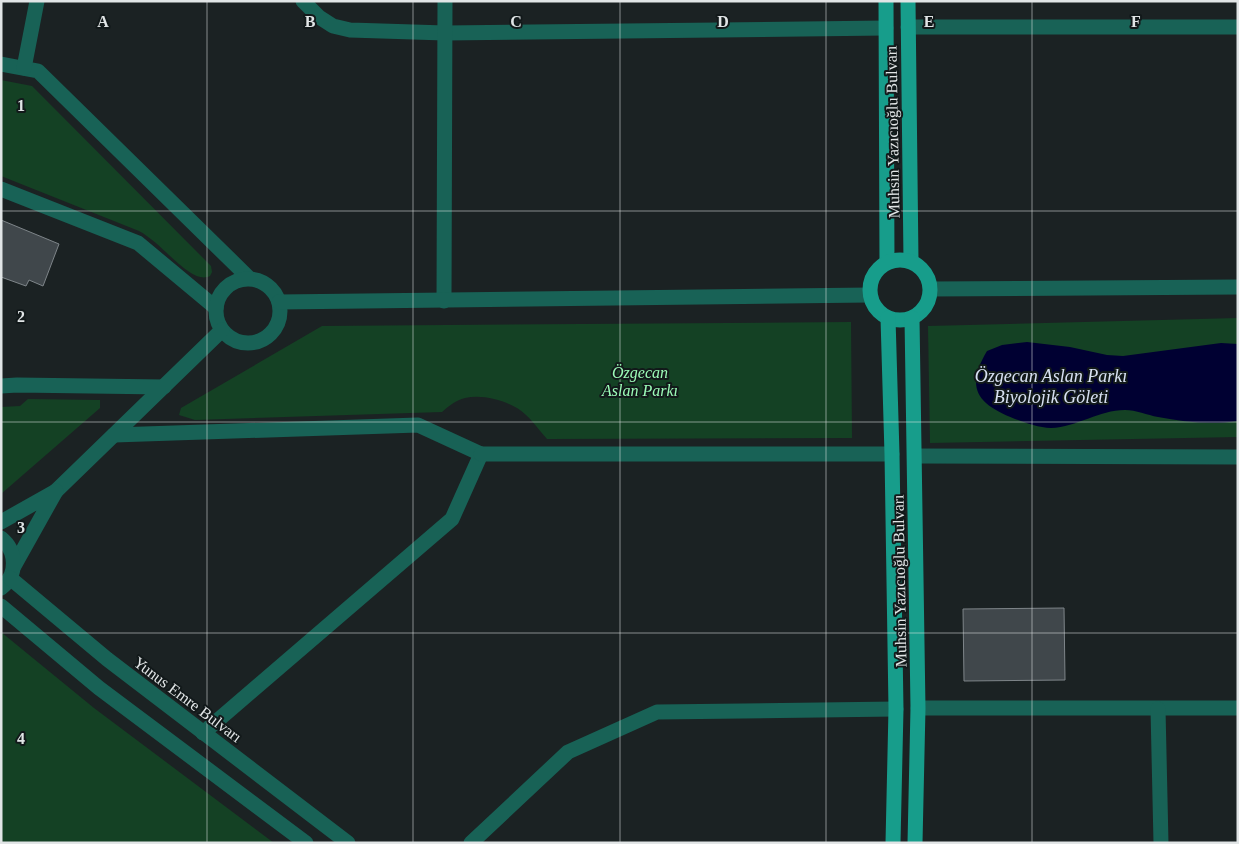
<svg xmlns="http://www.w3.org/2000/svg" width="1239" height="844" font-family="'Times New Roman',serif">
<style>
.green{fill:#144124}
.water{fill:#000032}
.building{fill:#40474b;stroke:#7e8589}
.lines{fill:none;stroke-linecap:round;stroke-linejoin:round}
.minor{stroke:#186256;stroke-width:15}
.major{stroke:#179d8b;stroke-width:15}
.grid{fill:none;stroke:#e1e5e6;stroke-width:1;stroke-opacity:0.55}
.labels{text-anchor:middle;stroke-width:4;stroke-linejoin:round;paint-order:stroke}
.street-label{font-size:16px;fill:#e1e5e6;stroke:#12191a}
.park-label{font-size:16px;font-style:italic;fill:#9cfcb8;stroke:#12191a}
.water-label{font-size:18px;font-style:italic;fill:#d8e1f3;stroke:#12191a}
.grid-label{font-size:16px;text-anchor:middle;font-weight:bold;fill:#e1e5e6;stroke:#12191a;stroke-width:4;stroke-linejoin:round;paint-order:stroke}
</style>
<rect width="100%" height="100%" fill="#1b2223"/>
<g class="green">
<path d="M1 80 32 86 211 266 212 272 210 276C204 279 197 277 191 273 172 261 159 242 139 231L1 176Z"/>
<polygon points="1238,318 1238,437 930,443 928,326"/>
<path d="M851 322 852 438 547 439C538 429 529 415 517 408 503 400 482 394 465 398 456 400 449 406 442 412L195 420 179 415 181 408 322 326Z"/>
<polygon points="28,399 100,400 100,408 1,494 1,407 20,406"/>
<polygon points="1,632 94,708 274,843 1,843"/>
</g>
<path class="water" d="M1027 342 1070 347 1107 355 1123 356 1221 343 1238 344V421C1211 425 1184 422 1158 417 1147 415 1136 410 1125 410 1099 410 1077 427 1051 428 1039 428 1026 423 1015 419 977 404 965 388 987 351L1002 345Z"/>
<g class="building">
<polygon points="1,220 59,244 43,286 29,280 26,286 1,277"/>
<polygon points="1064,608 1065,680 964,681 963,609"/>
</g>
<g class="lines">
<g class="minor">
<polyline points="303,1 319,17 333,26 350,30 445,33 886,28"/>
<polyline points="908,27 1238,27"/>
<polyline points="1,64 38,71 249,278"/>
<polyline points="24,68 37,1"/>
<polyline points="1,189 138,243 216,308"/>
<circle cx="248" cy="311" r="32"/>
<polyline points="931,289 1238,287"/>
<polyline points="444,301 445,1"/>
<polyline points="279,302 870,295"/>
<polyline points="1,386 17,385 164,387"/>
<polyline points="114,435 418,425 481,454 452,519 203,733"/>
<polyline points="481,454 892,454"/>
<polyline points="915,456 1238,457"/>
<polyline points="56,491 222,330"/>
<polyline points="1,522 56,491 14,566"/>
<path d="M1 538C17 551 18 575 1 588"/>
<polyline points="10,578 107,659 348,843"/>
<polyline points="1,606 99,688 306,843"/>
<polyline points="918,708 1238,708"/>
<polyline points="1158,709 1161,843"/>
<polyline points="471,843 568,752 657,712 896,709"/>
</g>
<g class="major">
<polyline points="886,1 887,262"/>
<polyline points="908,1 911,261"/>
<circle cx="900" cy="290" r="30"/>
<polyline points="888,318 892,454 896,709 893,843"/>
<polyline points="912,318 918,708 915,843"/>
</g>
</g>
<path class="grid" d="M207 1V843M413 1V843M620 1V843M826 1V843M1032 1V843M1 211H1238M1 422H1238M1 633H1238"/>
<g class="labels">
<g class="street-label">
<text transform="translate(892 132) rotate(-91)" y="6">Muhsin Yazıcıoğlu Bulvarı</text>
<text transform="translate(899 581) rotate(-91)" y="6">Muhsin Yazıcıoğlu Bulvarı</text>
<text transform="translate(188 699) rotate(37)" y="6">Yunus Emre Bulvarı</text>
</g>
<g class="park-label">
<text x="640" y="378">Özgecan<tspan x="640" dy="18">Aslan Parkı</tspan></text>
</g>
<g class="water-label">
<text x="1051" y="382">Özgecan Aslan Parkı<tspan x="1051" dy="21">Biyolojik Göleti</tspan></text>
</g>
</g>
<g class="grid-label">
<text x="103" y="27">A</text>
<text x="310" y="27">B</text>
<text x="516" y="27">C</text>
<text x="723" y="27">D</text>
<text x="929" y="27">E</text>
<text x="1136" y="27">F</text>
<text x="21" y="111">1</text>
<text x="21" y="322">2</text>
<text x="21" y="533">3</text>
<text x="21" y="744">4</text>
</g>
<rect width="1239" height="844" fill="none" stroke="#e1e5e6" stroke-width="5"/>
</svg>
